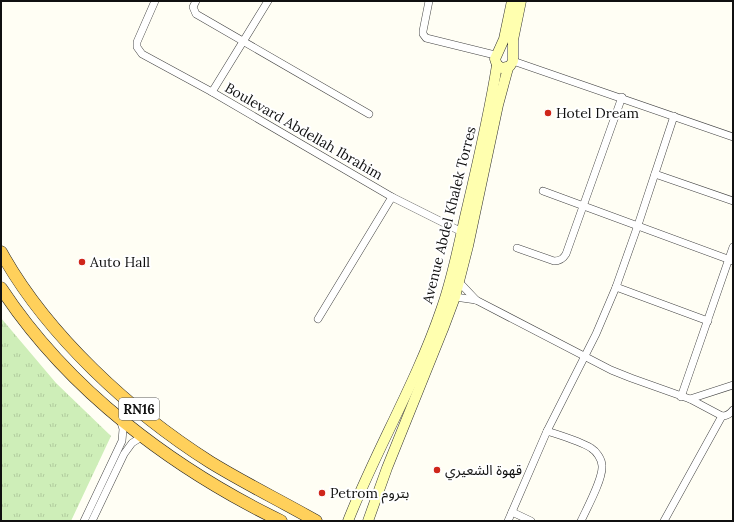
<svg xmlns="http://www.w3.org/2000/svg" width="734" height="522" font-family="Lora,'Noto Sans Arabic',serif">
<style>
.grass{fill:url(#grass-tufts)}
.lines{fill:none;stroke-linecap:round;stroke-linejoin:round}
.minor-casing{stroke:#434343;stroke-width:8}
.secondary-casing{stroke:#323232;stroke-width:11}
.trunk-casing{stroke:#212121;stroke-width:13}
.minor{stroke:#fff;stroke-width:7}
.secondary{stroke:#ffffaf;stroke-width:10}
.trunk{stroke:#ffd05b;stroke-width:12}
.poi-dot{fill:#cf261a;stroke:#fff;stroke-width:1.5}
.labels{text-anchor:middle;stroke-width:4;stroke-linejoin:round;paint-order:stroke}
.shield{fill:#fff;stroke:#585858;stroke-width:1}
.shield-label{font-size:13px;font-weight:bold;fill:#101010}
.poi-label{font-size:14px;fill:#101010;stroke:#fff;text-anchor:start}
.street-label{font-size:14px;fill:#101010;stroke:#fff}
</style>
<defs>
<pattern id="grass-tufts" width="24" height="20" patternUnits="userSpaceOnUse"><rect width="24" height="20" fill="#ceeeb8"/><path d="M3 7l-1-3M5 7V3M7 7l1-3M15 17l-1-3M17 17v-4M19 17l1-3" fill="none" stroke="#b0cb9d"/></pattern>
</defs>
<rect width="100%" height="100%" fill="#fffef4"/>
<polygon class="grass" points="1,318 56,383 111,436 71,521 1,521"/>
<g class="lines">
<defs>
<g id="minor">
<polyline points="155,1 137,42 137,47 142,54 212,92 392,197 462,232"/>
<polyline points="196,1 193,7 196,14 369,114"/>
<polyline points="429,1 423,31 423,34 426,38 495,55"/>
<polyline points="513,61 733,137"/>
<polyline points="212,92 268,1"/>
<polyline points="655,174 733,201"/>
<polyline points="543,191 733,261"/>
<path d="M517 248 554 261C560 261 563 259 566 254L622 97"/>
<polyline points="459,282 476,300"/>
<polyline points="616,287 708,321"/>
<path d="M455 297 476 300 611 370 631 378 690 399 722 416C727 416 730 414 733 410"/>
<polyline points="318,319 392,197"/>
<polyline points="681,397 733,247"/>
<polyline points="690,399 733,385"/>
<path d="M547 431C559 435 580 441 591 448 596 451 602 459 602 466 603 479 587 508 581 521"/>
<polyline points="512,512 531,521"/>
<polyline points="84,521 122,441 123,429 120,419"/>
<polyline points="92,521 124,454 132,443 143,436"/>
<polyline points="508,521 547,431 596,334 616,287 638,225 674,116"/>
<polyline points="664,521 722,416"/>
</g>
<g id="secondary">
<polyline points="512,1 504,39 495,59 497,65 502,68 510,66 513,61 513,40 521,1"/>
<path d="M348 521C376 450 416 383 441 310 452 280 458 248 465 217 477 166 489 116 497 65"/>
<polyline points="368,521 387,468 443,329 455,297 468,246 498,105 508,68"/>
</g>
<g id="trunk">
<path d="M1 252C47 335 131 412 210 462 244 483 281 501 316 521"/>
<path d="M1 288C68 390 172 468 281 521"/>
</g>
</defs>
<use href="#minor" class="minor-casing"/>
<use href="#secondary" class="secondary-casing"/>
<use href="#trunk" class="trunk-casing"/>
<use href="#minor" class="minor"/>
<use href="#secondary" class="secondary"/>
<use href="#trunk" class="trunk"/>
</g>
<g class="poi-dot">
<circle cx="548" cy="113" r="4"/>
<circle cx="82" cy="262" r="4"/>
<circle cx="437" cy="470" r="4"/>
<circle cx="322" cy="493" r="4"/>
</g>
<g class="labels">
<rect class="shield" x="119" y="398" width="40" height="22" rx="3"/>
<g class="shield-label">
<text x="139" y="414">RN16</text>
</g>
<g class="poi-label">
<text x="556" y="118">Hotel Dream</text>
<text x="90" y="267">Auto Hall</text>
<text x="445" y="475">قهوة الشعيري</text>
<text x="330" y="498">Petrom بتروم</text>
</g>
<g class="street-label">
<text transform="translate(304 131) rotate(30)" y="5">Boulevard Abdellah Ibrahim</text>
<text transform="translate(449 215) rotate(-76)" y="5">Avenue Abdel Khalek Torres</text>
</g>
</g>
<rect width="734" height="522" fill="none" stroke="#101010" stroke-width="4"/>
</svg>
